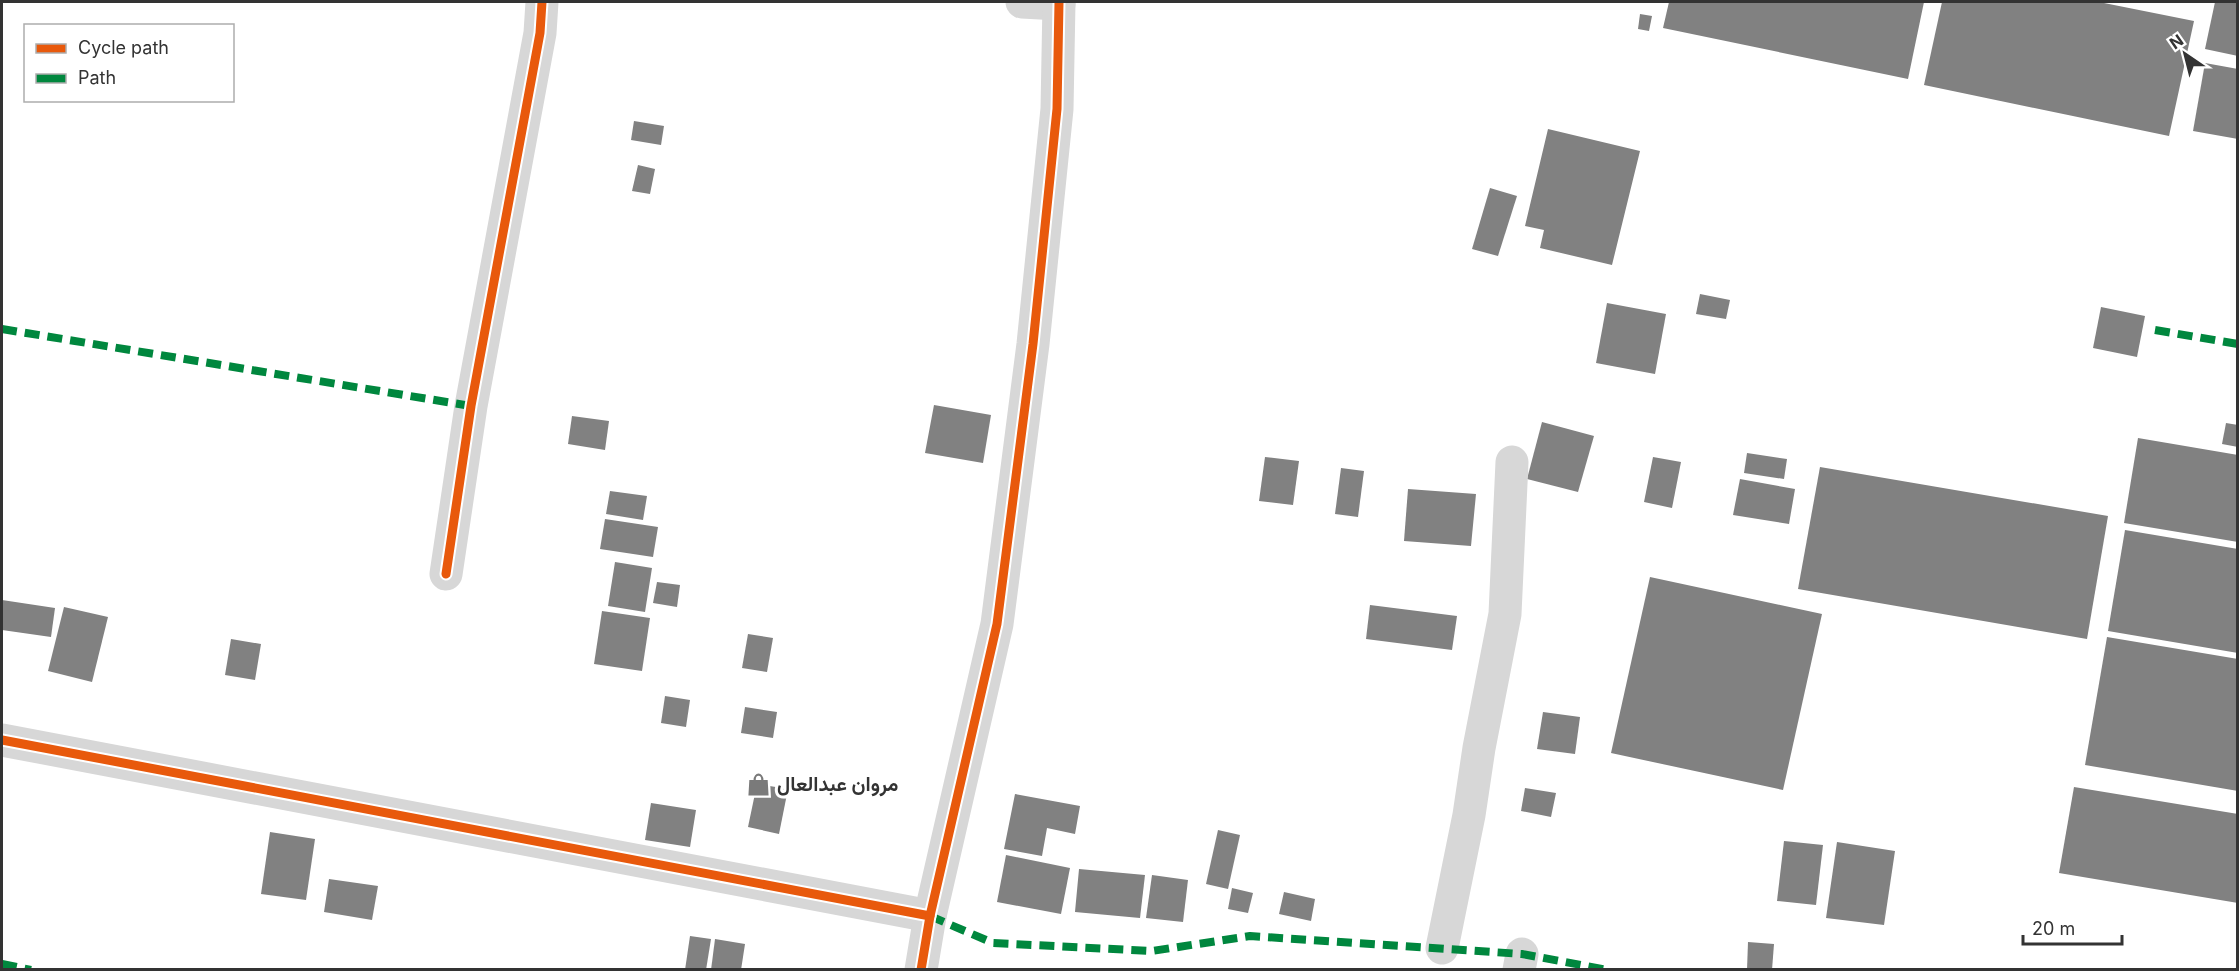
<svg xmlns="http://www.w3.org/2000/svg" width="2239" height="971" font-family="Inter,Vazirmatn,sans-serif">
<style>
.building{fill:#818181}
.lines{fill:none;stroke-linecap:round;stroke-linejoin:round}
.minor{stroke:#d7d7d7;stroke-width:33}
.quiet{stroke:#00873e;stroke-width:8;stroke-dasharray:15 8;stroke-linecap:butt}
.cycleway-casing{stroke:#fff;stroke-width:13}
.cycleway{stroke:#e8590c;stroke-width:9}
.labels{text-anchor:middle;stroke-width:6;stroke-linejoin:round;paint-order:stroke}
.poi-label{font-size:20px;font-weight:bold;fill:#333;stroke:#fff;text-anchor:start}
</style>
<rect width="100%" height="100%" fill="#fff"/>
<g class="building">
<polygon points="1669,2 1924,2 1908,79 1663,28"/>
<polygon points="1942,2 2099,2 2194,21 2169,136 1924,85"/>
<polygon points="2215,2 2238,2 2238,56 2205,49"/>
<polygon points="1640,14 1652,16 1649,31 1638,29"/>
<polygon points="2205,63 2238,69 2238,139 2193,131"/>
<polygon points="634,121 664,126 661,145 631,140"/>
<polygon points="1548,129 1640,151 1612,265 1540,248 1544,230 1525,226"/>
<polygon points="638,165 655,169 650,194 632,191"/>
<polygon points="1490,188 1517,196 1498,256 1472,249"/>
<polygon points="1700,294 1730,300 1726,319 1696,314"/>
<polygon points="1607,303 1666,314 1655,374 1596,363"/>
<polygon points="2101,307 2145,316 2137,357 2093,348"/>
<polygon points="934,405 991,415 983,463 925,453"/>
<polygon points="572,416 609,421 605,450 568,444"/>
<polygon points="1542,422 1594,436 1578,492 1527,479"/>
<polygon points="2226,423 2238,425 2238,447 2222,444"/>
<polygon points="2138,438 2238,455 2238,542 2124,523"/>
<polygon points="1747,453 1787,459 1784,479 1744,473"/>
<polygon points="1265,457 1299,461 1293,505 1259,501"/>
<polygon points="1653,457 1681,462 1672,508 1644,502"/>
<polygon points="1820,467 2108,516 2087,639 1798,589"/>
<polygon points="1341,468 1364,471 1358,517 1335,514"/>
<polygon points="1740,479 1795,489 1789,524 1733,515"/>
<polygon points="1408,489 1476,494 1471,546 1404,541"/>
<polygon points="610,491 647,496 643,520 606,514"/>
<polygon points="605,519 658,527 653,557 600,549"/>
<polygon points="2125,530 2238,549 2238,653 2108,631"/>
<polygon points="615,562 652,568 645,612 608,606"/>
<polygon points="1650,577 1822,614 1783,790 1611,753"/>
<polygon points="657,582 680,585 677,607 653,603"/>
<polygon points="2,600 55,608 51,637 2,630"/>
<polygon points="1370,605 1457,616 1452,650 1366,639"/>
<polygon points="64,607 108,617 92,682 48,671"/>
<polygon points="602,611 650,618 642,671 594,664"/>
<polygon points="748,634 773,638 767,672 742,668"/>
<polygon points="2107,637 2238,659 2238,791 2085,765"/>
<polygon points="231,639 261,644 255,680 225,675"/>
<polygon points="665,696 690,700 686,727 661,723"/>
<polygon points="745,707 777,712 773,738 741,733"/>
<polygon points="1543,712 1580,717 1575,754 1537,749"/>
<polygon points="757,784 788,789 779,834 748,827"/>
<polygon points="2074,787 2238,814 2238,903 2059,873"/>
<polygon points="1525,788 1556,793 1551,817 1521,811"/>
<polygon points="1015,794 1080,806 1075,834 1047,828 1042,856 1004,849"/>
<polygon points="651,803 696,810 690,847 645,840"/>
<polygon points="1218,830 1240,835 1228,889 1206,884"/>
<polygon points="270,832 315,839 306,900 261,894"/>
<polygon points="1784,841 1823,845 1816,905 1777,901"/>
<polygon points="1837,842 1895,851 1884,925 1826,918"/>
<polygon points="1006,855 1070,868 1061,914 997,902"/>
<polygon points="1079,869 1145,875 1140,918 1075,912"/>
<polygon points="1152,875 1188,880 1183,922 1146,918"/>
<polygon points="329,879 378,886 372,920 324,912"/>
<polygon points="1232,888 1253,893 1248,913 1228,909"/>
<polygon points="1284,892 1315,899 1311,921 1279,914"/>
<polygon points="690,936 711,939 706,970 685,970"/>
<polygon points="715,939 745,944 741,970 711,970"/>
<polygon points="1748,942 1774,944 1772,970 1747,970"/>
</g>
<g class="lines">
<g class="minor">
<polyline points="1022,2 1059,4"/>
<polyline points="446,574 471,406 540,33 542,2"/>
<polyline points="2,740 930,916"/>
<polyline points="1442,948 1469,815 1479,748 1505,614 1512,462"/>
<polyline points="921,970 930,916 997,624 1033,344 1057,109 1059,2"/>
<polyline points="1519,970 1522,954"/>
</g>
<g class="quiet">
<polyline points="2,329 471,406"/>
<polyline points="2155,330 2238,344"/>
<polyline points="930,916 993,943 1152,951 1250,936 1522,954 1608,970"/>
<polyline points="2,964 31,970"/>
</g>
<defs>
<g id="cycleway">
<polyline points="446,574 471,406 540,33 542,2"/>
<polyline points="2,740 930,916"/>
<polyline points="921,970 930,916 997,624 1033,344 1057,109 1059,2"/>
</g>
</defs>
<use href="#cycleway" class="cycleway-casing"/>
<use href="#cycleway" class="cycleway"/>
</g>
<defs>
<symbol id="shop-bare" viewBox="-9 -9 18 18"><path d="M-5-2.5h2.3a2.7 3.5 0 0 1 5.4 0H5L5.5 6h-11ZM-1.5-2.5h3a1.5 2.3 0 0 0-3 0Z" fill="#7a7a7a" stroke="#fff" stroke-width="2.5" paint-order="stroke"/></symbol>
</defs>
<g fill-rule="evenodd">
<use href="#shop-bare" x="742" y="768" width="33" height="33"/>
</g>
<g class="labels">
<g class="poi-label">
<text x="777" y="791">مروان عبدالعال</text>
</g>
</g>
<rect width="2239" height="971" fill="none" stroke="#333333" stroke-width="6"/>
<rect x="24" y="24" width="210" height="78" fill="#ffffff" stroke="#adadad" stroke-width="1.5"/>
<rect x="36" y="44" width="30" height="9" fill="#e8590c" stroke="#adadad" stroke-width="1.5"/>
<text x="78" y="54" font-size="18" fill="#333333">Cycle path</text>
<rect x="36" y="74" width="30" height="9" fill="#00873e" stroke="#adadad" stroke-width="1.5"/>
<text x="78" y="84" font-size="18" fill="#333333">Path</text>
<g transform="translate(2185 54) rotate(325)" stroke="#ffffff" stroke-width="4.5" paint-order="stroke">
<path d="M0-4.5L10 22L0 15L-10 22Z" fill="#333333"/>
<text y="-9" font-size="16" font-weight="bold" text-anchor="middle" fill="#333333">N</text>
</g>
<path d="M2023 935v9h99v-9" fill="none" stroke="#333333" stroke-width="3"/>
<text x="2032" y="935" font-size="18" fill="#333333" stroke="#ffffff" stroke-width="4.5" paint-order="stroke">20 m</text>
</svg>
